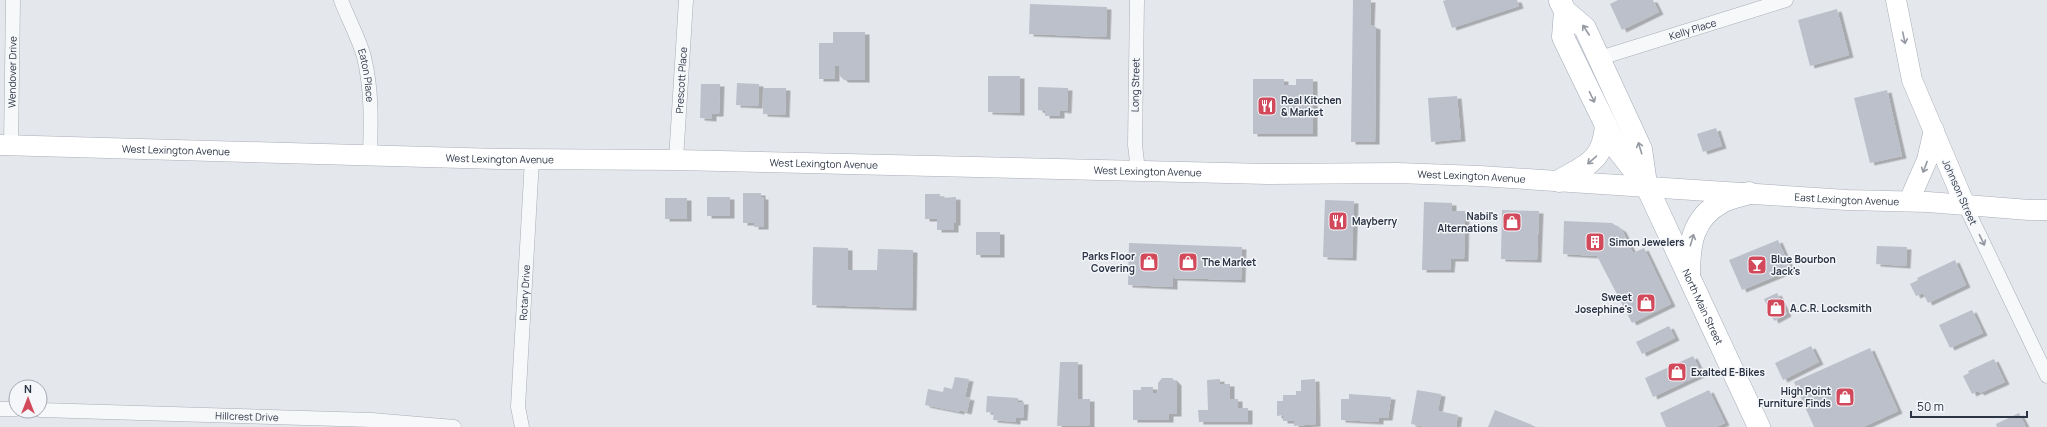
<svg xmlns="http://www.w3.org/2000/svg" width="2047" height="427" font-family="Manrope,sans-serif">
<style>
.building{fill:#bbc0ca;filter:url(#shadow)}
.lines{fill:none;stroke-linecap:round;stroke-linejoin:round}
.street-casing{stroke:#a9aeb7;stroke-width:15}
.secondary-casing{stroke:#a9aeb7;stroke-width:21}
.primary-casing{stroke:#a3abb8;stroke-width:23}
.street{stroke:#f7f8fa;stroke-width:14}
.secondary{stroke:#fff;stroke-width:20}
.primary{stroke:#fff;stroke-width:22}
.oneway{stroke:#959aa2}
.oneway2{stroke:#9196a0}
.labels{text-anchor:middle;stroke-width:3;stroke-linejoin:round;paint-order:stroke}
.street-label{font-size:10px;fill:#2b3445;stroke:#f4f6f9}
.poi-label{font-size:10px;font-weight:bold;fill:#2b3445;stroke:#f4f6f9;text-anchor:start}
</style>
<defs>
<filter id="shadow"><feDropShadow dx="4.5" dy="2.5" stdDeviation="0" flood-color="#0004"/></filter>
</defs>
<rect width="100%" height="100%" fill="#e4e7ec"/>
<g class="building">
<polygon points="1353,0 1371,0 1370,25 1376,27 1375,142 1351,142"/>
<polygon points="1446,0 1517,0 1519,6 1452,28 1443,1"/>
<polygon points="1618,0 1653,0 1659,12 1622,30 1610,4"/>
<polygon points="1030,4 1107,7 1106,37 1029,34"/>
<polygon points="1837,9 1849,55 1810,66 1798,20"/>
<polygon points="833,32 865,32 865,80 844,80 839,75 839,66 835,66 835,79 819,79 819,43 833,43"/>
<polygon points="988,76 1020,76 1020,113 988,112"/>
<polygon points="1253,79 1284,79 1284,85 1296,85 1296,79 1313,79 1313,134 1253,134"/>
<polygon points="737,83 759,84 758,106 736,105"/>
<polygon points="701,84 720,84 719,114 712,114 712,119 700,118"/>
<polygon points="1038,87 1068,88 1067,111 1060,110 1060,116 1045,116 1045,111 1038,110"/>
<polygon points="763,88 786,88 785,115 763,114"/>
<polygon points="1887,90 1902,156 1870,163 1854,98"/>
<polygon points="1457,96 1461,139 1431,142 1428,98"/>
<polygon points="1716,128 1722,146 1703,152 1697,134"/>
<polygon points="743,193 761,193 761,197 764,197 764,227 754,227 754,223 743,223"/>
<polygon points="925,194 940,194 940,198 956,197 956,223 954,223 954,230 937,230 937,219 925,219"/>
<rect x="707" y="197" width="23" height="19"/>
<rect x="665" y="198" width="22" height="21"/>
<polygon points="1325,200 1354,201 1352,258 1323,257"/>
<polygon points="1424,202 1452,203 1452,211 1465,211 1464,259 1451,259 1450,270 1422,270"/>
<polygon points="1502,210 1539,211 1537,260 1501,259"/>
<polygon points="1564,221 1612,223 1622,230 1633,253 1644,248 1671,304 1632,323 1597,256 1563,254"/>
<rect x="976" y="232" width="24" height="23"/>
<polygon points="1778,240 1791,270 1742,290 1729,260"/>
<polygon points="1129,243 1242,247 1241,280 1173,278 1173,287 1128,285"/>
<polygon points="1877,246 1907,247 1906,266 1876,264"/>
<polygon points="813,247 848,248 848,270 877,270 878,249 913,250 912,308 812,305"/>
<polygon points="1955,260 1966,285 1928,303 1923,293 1916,296 1910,284 1918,280 1917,278"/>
<polygon points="1777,293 1787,314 1774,321 1764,299"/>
<polygon points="1972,310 1983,333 1950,348 1939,325"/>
<polygon points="1669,326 1675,338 1642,354 1636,342"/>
<polygon points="1811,346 1819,362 1783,380 1775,363"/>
<polygon points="1870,348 1898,411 1863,427 1814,427 1794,382"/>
<polygon points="1693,356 1702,374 1653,397 1645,378"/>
<polygon points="1994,359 2005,382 1980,393 1978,391 1972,394 1963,376 1969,373 1968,371"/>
<polygon points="1060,362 1078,362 1078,399 1090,399 1090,425 1057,426"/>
<polygon points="955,377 969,379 965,397 970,398 967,412 960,410 960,412 925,405 928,389 943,392 944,387 952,389"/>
<polygon points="1162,378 1172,378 1177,383 1177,414 1169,414 1169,420 1133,420 1133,390 1141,390 1141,387 1153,387 1153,393 1158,393 1158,383"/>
<polygon points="1220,379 1220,384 1230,384 1230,399 1238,399 1238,408 1248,408 1248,422 1199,422 1198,410 1208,410 1207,380"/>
<polygon points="1315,379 1316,424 1294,426 1294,421 1283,421 1283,415 1277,416 1277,401 1283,401 1283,395 1296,395 1296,391 1301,391 1301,380"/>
<polygon points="1417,390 1441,394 1438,411 1458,415 1456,427 1426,427 1411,424"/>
<polygon points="1709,390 1725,423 1716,427 1666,427 1660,413"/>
<polygon points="1349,394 1391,397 1388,418 1379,418 1379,422 1341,420 1341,399 1349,399"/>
<polygon points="987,396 1018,398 1018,402 1024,402 1023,418 1016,418 1016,422 993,420 994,413 986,412"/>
<polygon points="1495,410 1532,425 1531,427 1488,427"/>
<polygon points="2019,413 2026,427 1997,427 1996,424"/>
</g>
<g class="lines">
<defs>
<g id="street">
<path id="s1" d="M341 0C348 19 359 38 364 57 372 90 371 122 370 155"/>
<polyline points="1137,0 1135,145 1138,170"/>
<path id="s2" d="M1600 58 1786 0"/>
<path id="s3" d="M11 145 13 0"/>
<path id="s4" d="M676 160 686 0"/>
<polyline points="1965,205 2047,376"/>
<polyline points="0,409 16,409"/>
<path id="s5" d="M40 410 372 420 454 427"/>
<path id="s6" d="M522 427 518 407 532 159"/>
</g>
<g id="secondary">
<polyline points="1896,0 1912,80 1965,205"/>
<path id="s7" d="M0 145 499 159 676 160 1268 174 1397 173 1480 176 1847 200 1928 202 2029 210H2047"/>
<polyline points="1909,201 1927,160 1934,130"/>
</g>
<g id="primary">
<polyline points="1560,1 1565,11 1585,28 1641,149 1646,184"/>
<path id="s8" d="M1565 11 1563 37 1578 68 1618 150 1647 187 1759 427"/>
<path d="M1559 181C1587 165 1603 161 1606 126"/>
<path d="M1689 275C1689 245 1692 218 1722 202 1730 198 1740 196 1749 193"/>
</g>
</defs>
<use href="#street" class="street-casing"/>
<use href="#secondary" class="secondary-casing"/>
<use href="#primary" class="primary-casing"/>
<use href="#street" class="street"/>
<use href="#secondary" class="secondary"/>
<use href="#primary" class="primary"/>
</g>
<defs><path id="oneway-shaft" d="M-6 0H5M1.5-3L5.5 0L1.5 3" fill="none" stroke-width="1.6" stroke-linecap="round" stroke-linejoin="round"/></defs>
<g class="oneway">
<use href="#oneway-shaft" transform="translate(1586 30) rotate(-123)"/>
<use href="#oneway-shaft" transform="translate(1904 38) rotate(78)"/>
<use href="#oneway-shaft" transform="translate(1592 97) rotate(64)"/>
<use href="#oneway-shaft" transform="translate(1640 148) rotate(-107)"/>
<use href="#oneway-shaft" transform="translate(1592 160) rotate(139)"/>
<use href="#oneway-shaft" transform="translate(1925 167) rotate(111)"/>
<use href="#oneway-shaft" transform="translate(1692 240) rotate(-73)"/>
</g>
<use class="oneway2" href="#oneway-shaft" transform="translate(1982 240) rotate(64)"/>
<defs>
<symbol id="restaurant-square" viewBox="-11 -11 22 22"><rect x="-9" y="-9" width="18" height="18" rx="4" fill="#d1495b" stroke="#f4f6f9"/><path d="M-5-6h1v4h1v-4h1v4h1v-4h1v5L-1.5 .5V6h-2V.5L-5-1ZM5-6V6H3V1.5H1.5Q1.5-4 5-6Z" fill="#fff"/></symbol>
<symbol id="shop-square" viewBox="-11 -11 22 22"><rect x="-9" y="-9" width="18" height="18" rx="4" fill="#d1495b" stroke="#f4f6f9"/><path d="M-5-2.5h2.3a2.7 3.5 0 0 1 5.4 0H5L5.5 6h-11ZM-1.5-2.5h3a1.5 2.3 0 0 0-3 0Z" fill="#fff"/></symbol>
<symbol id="building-square" viewBox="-11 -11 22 22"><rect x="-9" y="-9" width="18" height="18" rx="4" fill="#d1495b" stroke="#f4f6f9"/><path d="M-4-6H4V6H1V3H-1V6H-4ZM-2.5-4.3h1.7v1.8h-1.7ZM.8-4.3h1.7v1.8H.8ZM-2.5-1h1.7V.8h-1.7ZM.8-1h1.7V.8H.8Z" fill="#fff"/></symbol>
<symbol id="bar-square" viewBox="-11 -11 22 22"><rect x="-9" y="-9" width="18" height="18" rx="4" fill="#d1495b" stroke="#f4f6f9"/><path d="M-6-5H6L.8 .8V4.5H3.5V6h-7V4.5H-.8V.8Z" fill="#fff"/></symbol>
</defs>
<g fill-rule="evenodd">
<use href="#restaurant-square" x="1256" y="95" width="22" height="22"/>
<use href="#restaurant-square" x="1327" y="210" width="22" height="22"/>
<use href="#shop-square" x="1501" y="211" width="22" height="22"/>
<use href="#building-square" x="1584" y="231" width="22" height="22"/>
<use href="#shop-square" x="1138" y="251" width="22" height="22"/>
<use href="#shop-square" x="1177" y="251" width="22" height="22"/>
<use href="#bar-square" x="1746" y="254" width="22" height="22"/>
<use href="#shop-square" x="1635" y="292" width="22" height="22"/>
<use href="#shop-square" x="1765" y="297" width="22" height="22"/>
<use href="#shop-square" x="1666" y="361" width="22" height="22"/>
<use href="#shop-square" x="1834" y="386" width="22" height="22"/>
</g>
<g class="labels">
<g class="street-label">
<text dy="4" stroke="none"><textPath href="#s2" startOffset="97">Kelly Place</textPath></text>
<text dy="4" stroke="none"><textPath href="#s3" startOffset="73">Wendover Drive</textPath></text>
<text dy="4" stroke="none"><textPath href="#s1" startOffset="80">Eaton Place</textPath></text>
<text dy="4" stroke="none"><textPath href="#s4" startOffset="80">Prescott Place</textPath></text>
<text transform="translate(1135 85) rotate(-89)" y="4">Long Street</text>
<text dy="4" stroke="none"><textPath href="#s7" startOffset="176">West Lexington Avenue</textPath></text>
<text dy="4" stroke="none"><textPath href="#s7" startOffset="500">West Lexington Avenue</textPath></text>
<text dy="4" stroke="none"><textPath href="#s7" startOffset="824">West Lexington Avenue</textPath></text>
<text dy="4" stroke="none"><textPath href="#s7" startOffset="1148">West Lexington Avenue</textPath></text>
<text dy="4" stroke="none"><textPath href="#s7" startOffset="1472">West Lexington Avenue</textPath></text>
<text transform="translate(1960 192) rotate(66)" y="4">Johnson Street</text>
<text dy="4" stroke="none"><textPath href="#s7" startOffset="1848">East Lexington Avenue</textPath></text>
<text dy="4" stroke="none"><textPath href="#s6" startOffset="135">Rotary Drive</textPath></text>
<text dy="4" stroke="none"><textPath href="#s8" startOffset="331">North Main Street</textPath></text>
<text dy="4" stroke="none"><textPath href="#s5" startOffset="207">Hillcrest Drive</textPath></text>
</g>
<g class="poi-label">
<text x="1281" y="104">Real Kitchen<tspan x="1281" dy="12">&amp; Market</tspan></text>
<text x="1498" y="220" text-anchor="end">Nabil's<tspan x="1498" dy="12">Alternations</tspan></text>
<text x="1352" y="225">Mayberry</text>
<text x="1609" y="246">Simon Jewelers</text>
<text x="1135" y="260" text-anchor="end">Parks Floor<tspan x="1135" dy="12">Covering</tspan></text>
<text x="1771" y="263">Blue Bourbon<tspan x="1771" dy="12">Jack's</tspan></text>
<text x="1202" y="266">The Market</text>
<text x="1632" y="301" text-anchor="end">Sweet<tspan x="1632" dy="12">Josephine's</tspan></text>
<text x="1790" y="312">A.C.R. Locksmith</text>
<text x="1691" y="376">Exalted E-Bikes</text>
<text x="1831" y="395" text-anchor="end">High Point<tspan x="1831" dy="12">Furniture Finds</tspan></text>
</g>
</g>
<g transform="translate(28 399)"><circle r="19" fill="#f4f6f9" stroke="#a4a8b1"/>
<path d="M0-3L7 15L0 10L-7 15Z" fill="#d1495b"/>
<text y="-6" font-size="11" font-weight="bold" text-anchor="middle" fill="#2b3445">N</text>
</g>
<path d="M1911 411v6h116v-6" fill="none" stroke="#2b3445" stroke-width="2"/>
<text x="1917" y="411" font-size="12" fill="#2b3445" stroke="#f4f6f9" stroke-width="3" paint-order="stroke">50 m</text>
</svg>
